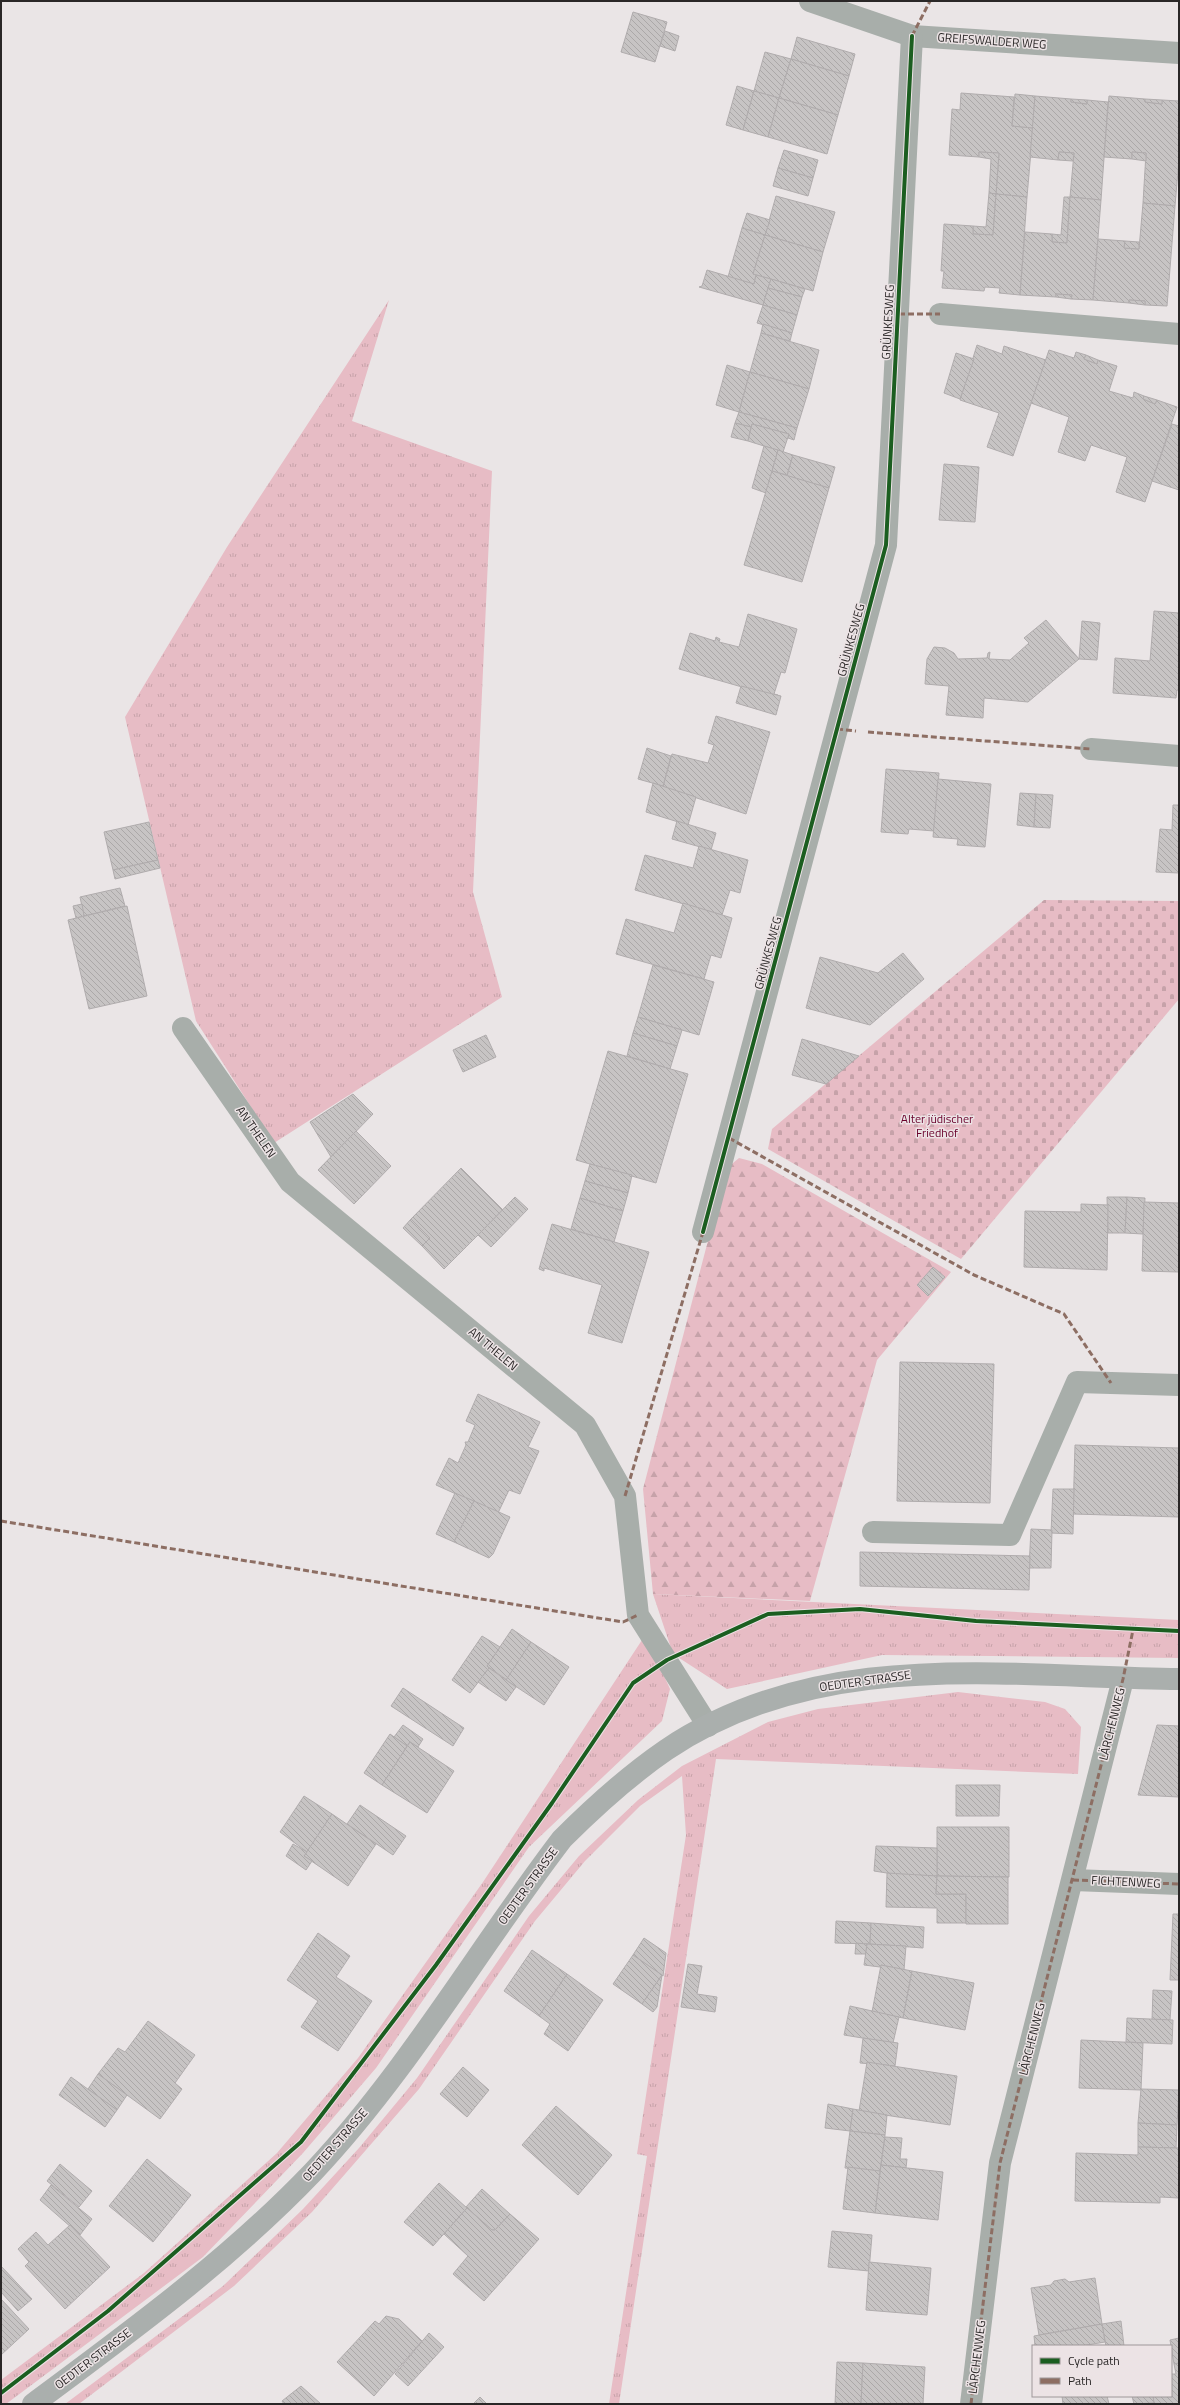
<svg xmlns="http://www.w3.org/2000/svg" width="1180" height="2405" font-family="'Titillium Web',sans-serif">
<style>
.grass{fill:url(#grass-tufts)}
.forest{fill:url(#forest-firs)}
.cemetery{fill:url(#cemetery-stones)}
.building{fill:url(#building-back-hatch);stroke:#b0acad}
.lines{fill:none;stroke-linecap:round;stroke-linejoin:round}
.minor{stroke:#a8aeaa;stroke-width:22}
.major{stroke:#aaafad;stroke-width:22}
.quiet{stroke:#8d6e63;stroke-width:3;stroke-dasharray:6 3;stroke-linecap:butt}
.cycleway-casing{stroke:#ece3e5;stroke-width:6}
.cycleway{stroke:#1b5e20;stroke-width:4}
.labels{text-anchor:middle;stroke-width:3;stroke-linejoin:round;paint-order:stroke}
.street-label{font-size:12px;fill:#2a2727;stroke:#ece3e5}
.park-label{font-size:12px;fill:#69002b;stroke:#ece3e5}
</style>
<defs>
<pattern id="grass-tufts" width="24" height="20" patternUnits="userSpaceOnUse"><rect width="24" height="20" fill="#e7bcc5"/><path d="M3 7l-1-3M5 7V3M7 7l1-3M15 17l-1-3M17 17v-4M19 17l1-3" fill="none" stroke="#c6a2a9"/></pattern>
<pattern id="forest-firs" width="22" height="20" patternUnits="userSpaceOnUse"><rect width="22" height="20" fill="#e7bcc5"/><path d="M5 1l3.5 6h-7zM16 11l3.5 6h-7z" fill="#c6a2a9"/></pattern>
<pattern id="cemetery-stones" width="16" height="16" patternUnits="userSpaceOnUse"><rect width="16" height="16" fill="#e7bcc5"/><path d="M2 7V4a2 2 0 0 1 4 0v3zM10 15v-3a2 2 0 0 1 4 0v3z" fill="#c6a2a9"/></pattern>
<pattern id="building-back-hatch" width="6" height="6" patternUnits="userSpaceOnUse"><rect width="6" height="6" fill="#c7c4c4"/><path d="M-1 5l2 2M0 0l6 6M5-1l2 2" fill="none" stroke="#aba8a8"/></pattern>
</defs>
<rect width="100%" height="100%" fill="#eae5e6"/>
<g class="grass">
<polygon points="389,300 352,421 492,471 473,892 502,997 274,1143 196,1021 125,717 227,547"/>
<polygon points="653,1594 1179,1620 1179,1658 882,1655 727,1689 673,1654"/>
<polygon points="642,1640 657,1660 670,1689 662,1721 529,1847 376,2068 303,2153 203,2257 6,2404 1,2404 1,2380 144,2273 277,2153 358,2058 483,1882"/>
<polygon points="958,1692 1045,1702 1065,1709 1081,1727 1078,1774 716,1759 619,2404 609,2404 647,2156 637,2154 686,1835 682,1776 640,1806 585,1861 535,1921 419,2089 312,2212 234,2286 79,2404 65,2404 223,2286 303,2209 359,2148 417,2078 529,1916 579,1856 638,1800 682,1766 768,1722 818,1709"/>
</g>
<polygon class="forest" points="739,1158 762,1164 951,1272 877,1360 810,1601 653,1594 643,1489 727,1168"/>
<polygon class="cemetery" points="1044,900 1179,901 1179,999 961,1259 768,1149 772,1129"/>
<g class="building">
<polygon points="633,12 667,22 655,62 621,52"/>
<polygon points="665,31 679,36 675,51 660,46"/>
<polygon points="797,37 855,54 849,76 791,59"/>
<polygon points="765,52 791,59 779,98 754,91"/>
<polygon points="791,59 849,76 838,115 779,98"/>
<polygon points="737,86 754,91 743,130 726,125"/>
<polygon points="754,91 779,98 768,137 743,130"/>
<polygon points="961,93 1014,97 1012,126 1033,128 1027,197 996,194 999,153 979,152 979,157 949,155 952,109 960,110"/>
<polygon points="1015,94 1035,96 1033,128 1012,126"/>
<polygon points="1035,96 1071,99 1071,102 1087,104 1087,100 1108,102 1101,200 1070,197 1074,153 1059,152 1058,160 1030,157"/>
<polygon points="1109,96 1145,99 1145,102 1162,104 1162,100 1179,101 1179,159 1175,206 1143,203 1146,153 1132,152 1132,159 1104,157"/>
<polygon points="779,98 838,115 827,154 768,137"/>
<polygon points="1071,99 1087,100 1087,104 1071,102"/>
<polygon points="1145,99 1162,100 1162,104 1145,102"/>
<polygon points="784,150 818,160 813,178 778,168"/>
<polygon points="979,152 999,153 996,194 989,193 991,159 979,157"/>
<polygon points="1059,152 1074,153 1073,161 1058,160"/>
<polygon points="1132,152 1146,153 1146,161 1132,159"/>
<polygon points="778,168 813,178 808,196 773,186"/>
<polygon points="989,193 996,194 993,235 973,234 973,226 986,227"/>
<polygon points="996,194 1027,197 1020,295 999,293 1000,288 985,287 984,291 942,288 944,271 941,271 944,224 973,226 973,234 993,235"/>
<polygon points="776,196 835,212 823,252 765,235"/>
<polygon points="1064,197 1070,197 1067,243 1052,242 1052,234 1061,235"/>
<polygon points="1070,197 1101,200 1093,300 1071,299 1072,295 1056,294 1056,297 1020,295 1025,232 1052,234 1052,242 1067,243"/>
<polygon points="1143,203 1175,206 1167,306 1145,305 1145,301 1129,300 1129,303 1093,300 1098,239 1125,241 1124,248 1139,249"/>
<polygon points="747,213 770,220 765,235 742,228"/>
<polygon points="742,228 765,235 753,274 756,275 754,284 728,277"/>
<polygon points="765,235 823,252 813,291 753,274"/>
<polygon points="1125,241 1139,242 1139,249 1124,248"/>
<polygon points="707,270 754,284 756,275 771,279 763,305 699,287 702,286"/>
<polygon points="771,279 805,289 802,297 768,288"/>
<polygon points="768,288 802,297 797,315 763,305"/>
<polygon points="1056,294 1072,295 1071,299 1056,297"/>
<polygon points="1129,300 1145,301 1145,305 1129,303"/>
<polygon points="763,305 797,315 792,333 757,323"/>
<polygon points="763,324 792,333 790,341 761,333"/>
<polygon points="761,333 819,350 809,389 750,372"/>
<polygon points="977,345 1002,354 1004,346 1046,360 1013,456 987,447 999,413 960,400"/>
<polygon points="1049,350 1074,358 1076,352 1086,355 1084,359 1097,364 1098,360 1117,366 1109,391 1133,398 1134,392 1144,396 1143,399 1155,404 1157,400 1177,407 1145,502 1116,492 1127,457 1091,445 1085,461 1058,452 1069,417 1031,403"/>
<polygon points="956,353 974,359 960,399 944,393"/>
<polygon points="1086,355 1098,360 1097,364 1084,359"/>
<polygon points="727,365 750,372 739,412 716,405"/>
<polygon points="750,372 809,389 797,428 739,412"/>
<polygon points="1144,396 1157,400 1155,404 1143,399"/>
<polygon points="739,412 797,428 794,440 788,438 789,434 752,424 751,427 735,423"/>
<polygon points="735,423 751,427 748,441 731,437"/>
<polygon points="752,424 789,434 783,452 748,441"/>
<polygon points="1172,424 1179,426 1179,490 1152,481"/>
<polygon points="764,446 778,450 766,493 752,488"/>
<polygon points="778,450 793,455 787,475 772,471"/>
<polygon points="793,455 835,467 829,488 787,476"/>
<polygon points="944,464 979,467 975,522 939,520"/>
<polygon points="772,471 829,488 802,582 744,565"/>
<polygon points="1154,611 1179,613 1179,690 1177,690 1176,698 1113,693 1115,658 1150,661"/>
<polygon points="748,614 797,629 785,673 781,672 774,694 778,695 777,697 679,669 690,633 715,641 716,637 720,639 719,642 739,647"/>
<polygon points="1046,620 1079,659 1028,702 984,698 983,718 946,715 949,686 925,684 927,659 934,647 945,648 954,653 958,659 987,658 988,653 990,652 989,659 1010,660 1029,643 1024,638"/>
<polygon points="1082,621 1100,623 1097,660 1079,659"/>
<polygon points="741,686 781,696 776,715 736,703"/>
<polygon points="716,716 770,732 746,814 663,787 672,754 708,763 714,745 708,743"/>
<polygon points="647,748 671,756 663,786 638,779"/>
<polygon points="886,769 939,773 934,831 909,829 908,834 881,832"/>
<polygon points="938,779 991,784 985,847 957,845 958,839 933,837"/>
<polygon points="653,783 696,797 688,825 646,812"/>
<polygon points="1020,793 1036,794 1034,827 1017,825"/>
<polygon points="1036,794 1053,795 1050,828 1034,827"/>
<polygon points="1173,805 1179,805 1179,873 1156,872 1160,829 1172,830"/>
<polygon points="677,821 716,833 711,850 672,839"/>
<polygon points="149,822 158,860 113,870 104,832"/>
<polygon points="699,846 748,860 740,893 730,890 722,915 635,890 645,855 693,868"/>
<polygon points="158,860 160,868 115,879 113,870"/>
<polygon points="120,888 125,906 84,916 80,897"/>
<polygon points="683,903 732,918 721,958 711,955 704,979 616,954 626,919 674,933"/>
<polygon points="82,904 84,916 76,918 73,906"/>
<polygon points="127,906 147,996 89,1009 68,920"/>
<polygon points="903,953 924,979 870,1025 806,1008 820,957 878,973"/>
<polygon points="653,965 714,982 699,1035 638,1017"/>
<polygon points="638,1017 682,1030 677,1046 633,1033"/>
<polygon points="633,1033 677,1046 670,1069 627,1056"/>
<polygon points="486,1035 496,1057 463,1072 453,1050"/>
<polygon points="802,1039 859,1056 826,1084 792,1075"/>
<polygon points="608,1051 688,1074 656,1183 576,1160"/>
<polygon points="353,1094 373,1114 331,1157 310,1122"/>
<polygon points="356,1131 391,1166 354,1204 318,1170"/>
<polygon points="590,1164 632,1175 628,1193 585,1181"/>
<polygon points="461,1168 503,1210 444,1269 422,1246 430,1238 411,1219"/>
<polygon points="585,1181 628,1193 623,1211 580,1198"/>
<polygon points="515,1197 528,1209 491,1247 478,1235"/>
<polygon points="1107,1197 1127,1197 1125,1233 1108,1233"/>
<polygon points="1127,1197 1145,1198 1143,1234 1125,1233"/>
<polygon points="580,1198 623,1211 614,1242 571,1229"/>
<polygon points="1144,1202 1179,1203 1179,1272 1142,1271"/>
<polygon points="1081,1204 1108,1205 1107,1270 1024,1267 1025,1211 1081,1212"/>
<polygon points="411,1219 430,1238 422,1246 403,1228"/>
<polygon points="552,1224 649,1252 622,1343 588,1333 602,1285 544,1268 544,1271 539,1269"/>
<polygon points="933,1267 945,1277 928,1296 917,1285"/>
<polygon points="900,1362 994,1364 990,1503 897,1501"/>
<polygon points="478,1394 540,1422 528,1447 539,1451 520,1494 509,1490 498,1513 436,1485 449,1458 458,1463 466,1445 465,1442 468,1442 475,1425 466,1421"/>
<polygon points="1075,1445 1179,1448 1179,1517 1073,1514"/>
<polygon points="1053,1489 1074,1489 1073,1534 1051,1533"/>
<polygon points="455,1493 474,1501 454,1542 436,1534"/>
<polygon points="474,1501 510,1517 493,1554 489,1558 454,1542"/>
<polygon points="1031,1529 1052,1530 1051,1568 1029,1568"/>
<polygon points="860,1552 1030,1556 1029,1590 860,1586"/>
<polygon points="512,1629 531,1642 507,1680 487,1666"/>
<polygon points="482,1636 500,1647 487,1666 489,1668 470,1693 452,1680"/>
<polygon points="531,1642 569,1667 544,1705 506,1680"/>
<polygon points="489,1668 516,1687 506,1701 478,1682"/>
<polygon points="403,1688 464,1728 453,1746 391,1706"/>
<polygon points="403,1725 423,1739 418,1747 410,1742 407,1746 394,1737"/>
<polygon points="1157,1725 1179,1726 1179,1797 1138,1795"/>
<polygon points="390,1734 407,1746 382,1785 364,1773"/>
<polygon points="410,1742 454,1771 427,1813 382,1785"/>
<polygon points="956,1785 1000,1785 999,1816 956,1816"/>
<polygon points="304,1796 332,1814 307,1852 280,1832"/>
<polygon points="360,1805 406,1836 393,1855 347,1824"/>
<polygon points="332,1814 376,1844 348,1886 304,1856"/>
<polygon points="937,1827 1009,1827 1009,1877 937,1876"/>
<polygon points="293,1844 307,1852 304,1856 312,1861 306,1870 286,1856"/>
<polygon points="876,1846 937,1848 937,1876 906,1876 874,1871"/>
<polygon points="887,1873 937,1876 936,1894 966,1894 966,1923 937,1923 937,1908 886,1907"/>
<polygon points="937,1876 1008,1877 1008,1924 966,1924 966,1894 936,1894"/>
<polygon points="1173,1914 1179,1914 1179,1980 1170,1980"/>
<polygon points="836,1921 871,1923 870,1944 835,1943"/>
<polygon points="871,1923 924,1927 923,1948 870,1944"/>
<polygon points="318,1933 350,1956 336,1977 372,2001 338,2051 301,2027 318,2001 287,1980"/>
<polygon points="644,1938 666,1953 663,1976 633,1955"/>
<polygon points="856,1943 867,1944 866,1954 855,1954"/>
<polygon points="867,1944 906,1946 904,1970 881,1965 880,1967 864,1965"/>
<polygon points="532,1950 567,1974 539,2016 504,1991"/>
<polygon points="633,1955 662,1975 642,2004 613,1984"/>
<polygon points="688,1964 702,1966 697,1994 717,1997 715,2012 681,2007"/>
<polygon points="881,1965 912,1971 903,2018 872,2012"/>
<polygon points="912,1971 974,1983 965,2030 903,2018"/>
<polygon points="567,1974 603,2000 568,2051 544,2034 550,2024 539,2016"/>
<polygon points="662,1975 657,2007 653,2012 642,2004"/>
<polygon points="1153,1990 1172,1991 1170,2020 1152,2020"/>
<polygon points="850,2006 899,2017 893,2043 844,2035"/>
<polygon points="1127,2018 1173,2020 1172,2044 1126,2042"/>
<polygon points="148,2021 195,2055 175,2083 182,2089 160,2119 98,2074 118,2048 125,2052"/>
<polygon points="863,2038 898,2043 895,2066 860,2063"/>
<polygon points="1081,2040 1143,2043 1141,2090 1079,2088"/>
<polygon points="867,2062 957,2076 950,2125 859,2111"/>
<polygon points="463,2067 489,2090 467,2117 440,2094"/>
<polygon points="98,2074 127,2095 117,2110 88,2089"/>
<polygon points="71,2077 117,2110 105,2127 59,2095"/>
<polygon points="1141,2089 1179,2090 1177,2125 1138,2123"/>
<polygon points="828,2104 853,2109 850,2131 825,2128"/>
<polygon points="556,2106 612,2155 578,2195 522,2145"/>
<polygon points="853,2109 887,2115 885,2135 850,2131"/>
<polygon points="1138,2123 1177,2125 1176,2148 1138,2147"/>
<polygon points="850,2131 885,2135 880,2171 845,2168"/>
<polygon points="885,2137 902,2138 900,2159 907,2159 906,2168 881,2165"/>
<polygon points="1138,2147 1179,2148 1179,2198 1160,2197 1160,2203 1075,2201 1076,2153 1138,2155"/>
<polygon points="147,2159 191,2195 153,2242 109,2206"/>
<polygon points="60,2164 92,2191 79,2207 47,2181"/>
<polygon points="881,2165 943,2172 938,2220 875,2213"/>
<polygon points="848,2167 880,2171 875,2213 843,2209"/>
<polygon points="439,2183 467,2208 433,2246 404,2222"/>
<polygon points="51,2185 92,2219 80,2235 40,2200"/>
<polygon points="482,2189 510,2214 495,2230 492,2230 466,2207"/>
<polygon points="467,2208 492,2230 495,2230 510,2214 539,2239 484,2301 453,2274 468,2256 444,2234"/>
<polygon points="70,2225 110,2267 65,2309 25,2266 29,2262 18,2249 36,2232 48,2245"/>
<polygon points="832,2231 872,2235 869,2271 828,2267"/>
<polygon points="869,2262 931,2268 927,2315 866,2310"/>
<polygon points="1,2266 32,2299 18,2311 1,2292"/>
<polygon points="1095,2278 1102,2324 1039,2335 1031,2288 1051,2285 1054,2281 1065,2279 1069,2282"/>
<polygon points="1,2299 29,2329 1,2355"/>
<polygon points="386,2316 399,2319 422,2341 374,2396 337,2362 375,2321 379,2324"/>
<polygon points="1121,2321 1124,2346 1106,2346 1102,2324"/>
<polygon points="1102,2324 1105,2342 1081,2346 1035,2346 1034,2336"/>
<polygon points="429,2333 444,2347 408,2386 395,2374"/>
<polygon points="1179,2338 1179,2363 1174,2364 1170,2340"/>
<polygon points="837,2362 863,2363 861,2404 835,2404"/>
<polygon points="863,2363 925,2367 923,2404 861,2404"/>
<polygon points="1179,2363 1179,2404 1154,2404 1153,2396 1171,2396 1171,2374 1176,2374 1174,2364"/>
<polygon points="301,2386 321,2404 284,2404 282,2401"/>
<polygon points="1062,2396 1107,2396 1109,2404 1063,2404"/>
<polygon points="1132,2396 1153,2396 1154,2403 1134,2404"/>
<polygon points="480,2397 487,2404 473,2404"/>
</g>
<g class="lines">
<g class="minor">
<polyline points="810,1 912,36 1179,53"/>
<polyline points="940,314 1179,334"/>
<polyline points="1091,749 1179,756"/>
<polyline points="183,1028 290,1182 585,1425 625,1496 638,1615 708,1726"/>
<polyline points="703,1232 886,545 912,36"/>
<polyline points="873,1532 1010,1535 1077,1382 1179,1385"/>
<polyline points="1073,1880 1179,1884"/>
<polyline points="971,2404 1000,2163 1123,1679"/>
</g>
<path class="major" d="M33 2404C131 2331 229 2260 313 2172 408 2071 478 1949 562 1839 594 1807 628 1776 666 1750 820 1646 1005 1677 1179 1679"/>
<g class="quiet">
<polyline points="912,36 930,1"/>
<polyline points="899,314 940,314"/>
<polyline points="837,729 856,731"/>
<polyline points="868,732 1091,749"/>
<polyline points="729,1138 974,1275 1064,1314 1111,1383"/>
<polyline points="625,1496 703,1232"/>
<polyline points="1,1521 623,1622 638,1615"/>
<polyline points="1073,1880 1179,1884"/>
<polyline points="971,2404 1000,2163 1123,1679 1133,1630"/>
</g>
<defs>
<g id="cycleway">
<polyline points="703,1232 886,545 912,36"/>
<polyline points="1,2393 108,2311 301,2142 436,1965 552,1803 633,1683 667,1660 768,1614 860,1609 976,1621 1179,1631"/>
</g>
</defs>
<use href="#cycleway" class="cycleway-casing"/>
<use href="#cycleway" class="cycleway"/>
</g>
<g class="labels">
<g class="street-label">
<text transform="translate(992 41) rotate(4)" y="4">GREIFSWALDER WEG</text>
<text transform="translate(888 322) rotate(-87)" y="4">GRÜNKESWEG</text>
<text transform="translate(851 640) rotate(-75)" y="4">GRÜNKESWEG</text>
<text transform="translate(768 953) rotate(-75)" y="4">GRÜNKESWEG</text>
<text transform="translate(256 1132) rotate(55)" y="4">AN THELEN</text>
<text transform="translate(493 1349) rotate(40)" y="4">AN THELEN</text>
<text transform="translate(865 1681) rotate(-8)" y="4">OEDTER STRASSE</text>
<text transform="translate(1112 1724) rotate(-76)" y="4">LÄRCHENWEG</text>
<text transform="translate(1126 1882) rotate(3)" y="4">FICHTENWEG</text>
<text transform="translate(528 1886) rotate(-54)" y="4">OEDTER STRASSE</text>
<text transform="translate(1032 2039) rotate(-76)" y="4">LÄRCHENWEG</text>
<text transform="translate(335 2145) rotate(-49)" y="4">OEDTER STRASSE</text>
<text transform="translate(977 2357) rotate(-83)" y="4">LÄRCHENWEG</text>
<text transform="translate(93 2359) rotate(-37)" y="4">OEDTER STRASSE</text>
</g>
<g class="park-label">
<text x="937" y="1123">Alter jüdischer<tspan x="937" dy="14">Friedhof</tspan></text>
</g>
</g>
<rect width="1180" height="2405" fill="none" stroke="#2a2727" stroke-width="4"/>
<rect x="1032" y="2345" width="140" height="52" fill="#ece3e5" stroke="#9e9899"/>
<rect x="1040" y="2358" width="20" height="6" fill="#1b5e20" stroke="#9e9899"/>
<text x="1068" y="2365" font-size="12" fill="#2a2727">Cycle path</text>
<rect x="1040" y="2378" width="20" height="6" fill="#8d6e63" stroke="#9e9899"/>
<text x="1068" y="2385" font-size="12" fill="#2a2727">Path</text>
</svg>
